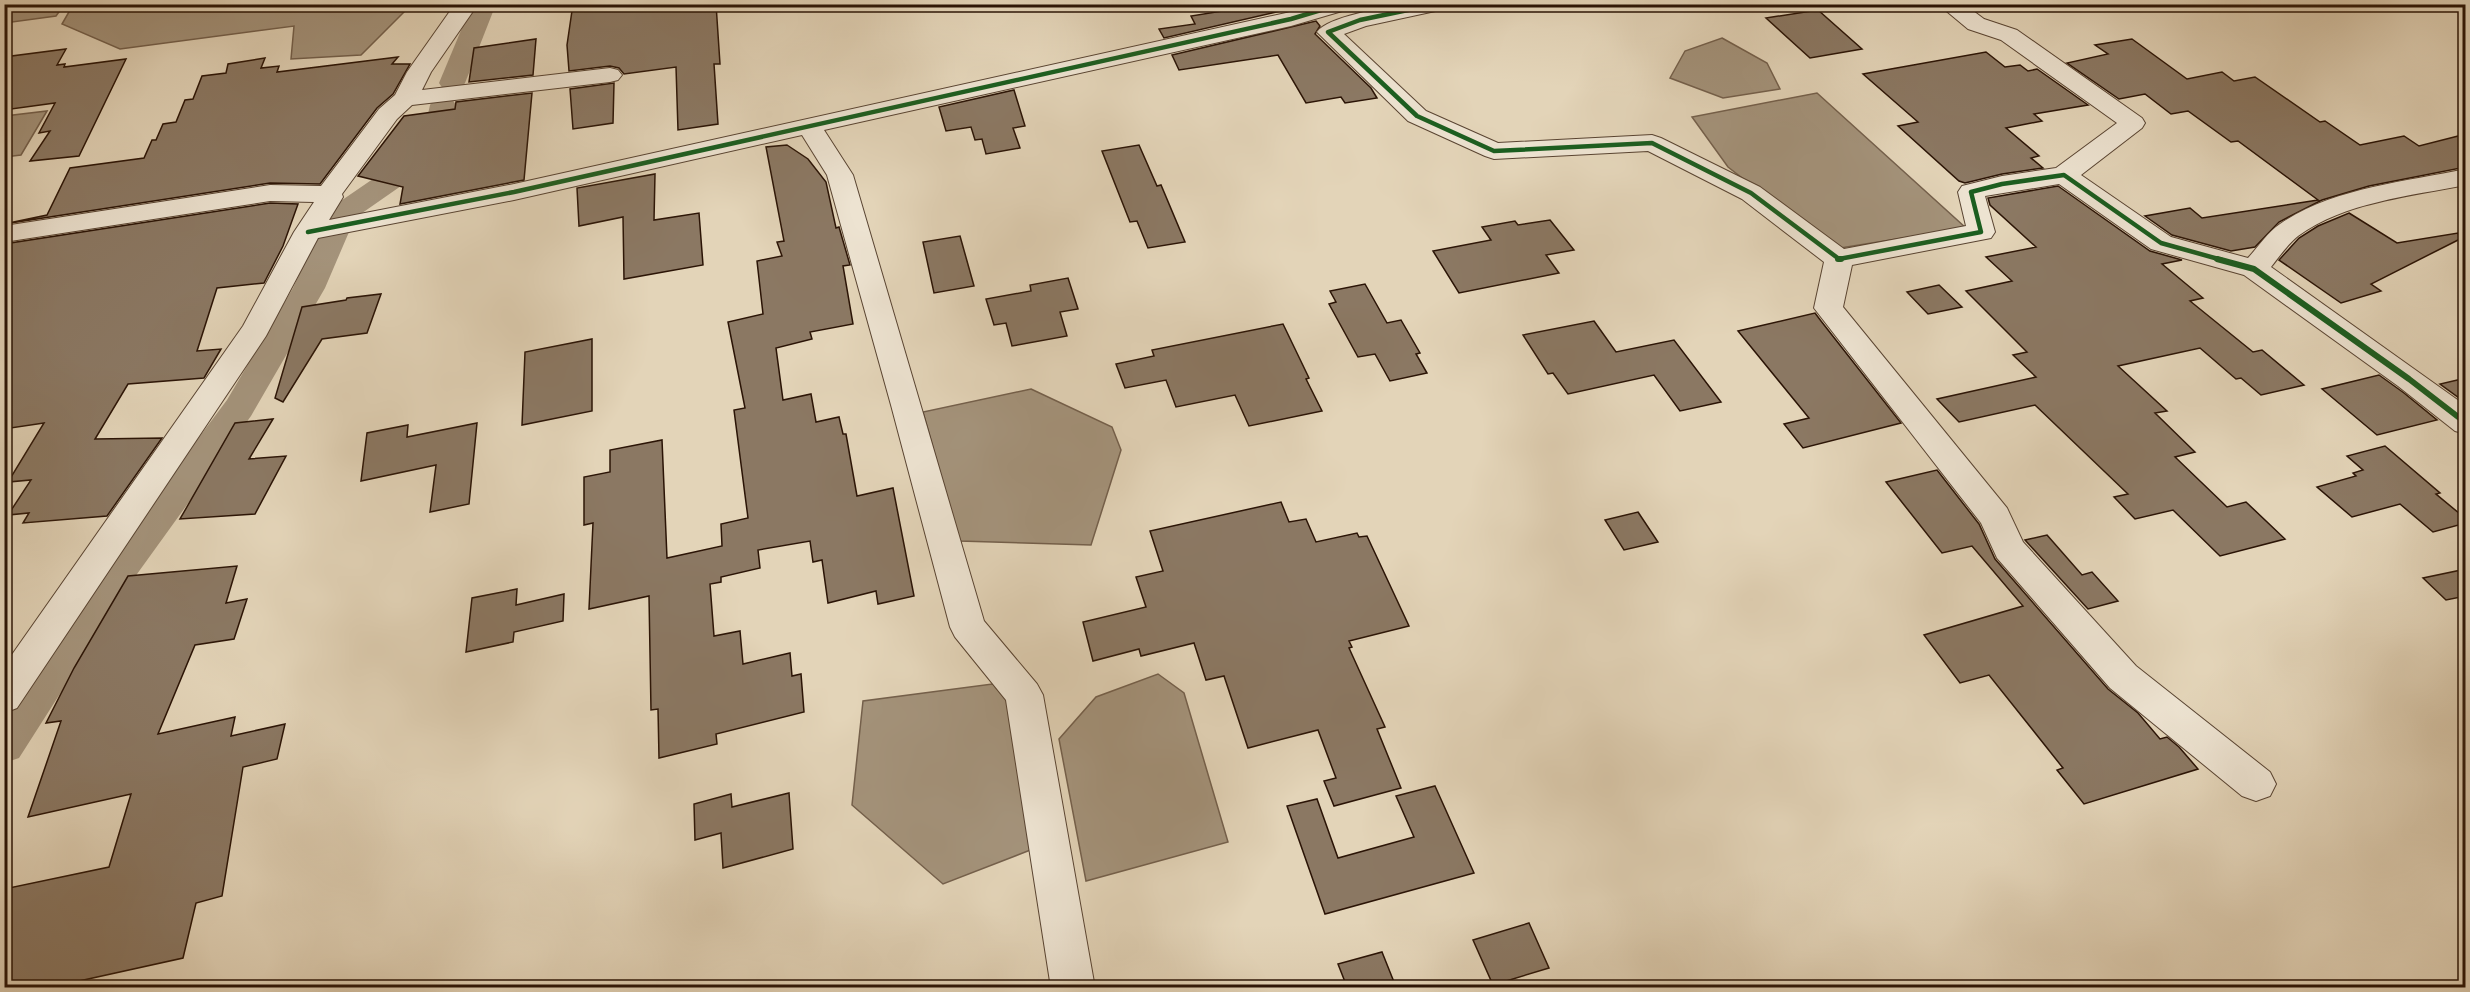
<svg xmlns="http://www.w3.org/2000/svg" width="2470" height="992" font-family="'IM FELL Great Primer',serif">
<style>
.water{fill:#a4937b;stroke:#74604c;stroke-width:1.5}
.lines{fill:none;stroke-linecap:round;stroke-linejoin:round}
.canal{fill:#a4937b;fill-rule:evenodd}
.building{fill:#8b7863;stroke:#2b1406;stroke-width:1.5}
.minor-casing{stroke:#594432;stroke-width:2}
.minor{fill:#ede3d1;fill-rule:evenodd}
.cycleway-far1-casing{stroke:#ede3d1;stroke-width:8}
.cycleway-casing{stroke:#ede3d1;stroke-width:10}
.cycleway-far1{stroke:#1b5e20;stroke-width:4.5}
.cycleway{stroke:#1b5e20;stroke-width:6}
</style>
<rect width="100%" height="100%" fill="#e3d4b8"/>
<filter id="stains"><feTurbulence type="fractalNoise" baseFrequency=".00333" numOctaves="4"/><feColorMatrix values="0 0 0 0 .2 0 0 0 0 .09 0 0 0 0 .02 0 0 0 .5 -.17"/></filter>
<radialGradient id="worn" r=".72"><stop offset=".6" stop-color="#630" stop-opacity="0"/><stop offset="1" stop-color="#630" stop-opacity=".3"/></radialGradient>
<g class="water">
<polygon points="4,5 5,4 64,5 56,16 5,23"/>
<polygon points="73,5 73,4 411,5 361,55 291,59 294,26 120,49 62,24"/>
<polygon points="1722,38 1767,63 1780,89 1723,98 1670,78 1685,51"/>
<polygon points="1817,93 1966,228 1834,249 1728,167 1692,117"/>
<polygon points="47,111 21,155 5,157 5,116"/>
<polygon points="1031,389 1112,427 1121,450 1091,545 959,541 923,412"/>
<polygon points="1158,674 1184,693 1228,842 1086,881 1059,739 1096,697"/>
<polygon points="1000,683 1027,728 1033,849 943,884 852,805 863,701"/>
</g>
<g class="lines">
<g class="canal">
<polygon points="472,4 496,4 465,83 461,89 452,91 443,89 439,83"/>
<polygon points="443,97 452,99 456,105 448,150 444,156 355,218 325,288 251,416 132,581 19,758 4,763 4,710 106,561 227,400 293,288 327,213 332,207 421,146 430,105 434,99"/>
</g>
</g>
<g class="building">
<polygon points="573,4 716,4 720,64 714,64 718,124 678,130 676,67 624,74 619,68 610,66 569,71 567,45"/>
<polygon points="1232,4 1306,5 1164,38 1159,29 1195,24 1191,16 1235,9"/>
<polygon points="1818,10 1862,49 1810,58 1766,18"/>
<polygon points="1316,21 1320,26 1315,34 1371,88 1377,98 1345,103 1341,97 1306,103 1278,55 1179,70 1172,55"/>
<polygon points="536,39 533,75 469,82 474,48"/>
<polygon points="2132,39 2187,79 2222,72 2234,81 2255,77 2320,122 2325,121 2360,145 2404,136 2419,146 2466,134 2466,167 2369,186 2322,200 2279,222 2255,247 2231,251 2172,235 2145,216 2190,208 2202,218 2318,200 2238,141 2231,142 2188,111 2171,114 2145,94 2119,99 2067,63 2108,54 2095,45"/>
<polygon points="66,49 57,65 65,64 64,67 126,59 79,156 30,161 50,131 39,133 55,103 4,110 4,57"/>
<polygon points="1986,52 2005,67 2020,65 2028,71 2037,69 2088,105 2034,114 2042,121 2006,128 2039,156 2031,158 2043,168 2002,174 1965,183 1959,181 1898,126 1918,122 1863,74"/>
<polygon points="398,57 392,64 410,64 393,94 377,108 320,184 270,183 4,224 47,215 70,168 144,158 152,140 156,140 163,124 176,122 185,100 193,99 202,76 226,73 228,64 265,58 261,68 279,66 277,72"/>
<polygon points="614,83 613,123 573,129 570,89"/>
<polygon points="1014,90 1025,126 1013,128 1020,148 986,154 982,139 975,140 971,127 946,131 939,107"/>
<polygon points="532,93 524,180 400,204 403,187 358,176 404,116 455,109 456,102"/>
<polygon points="787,145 808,159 826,182 836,228 839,227 850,265 843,266 853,324 810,332 812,339 776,348 783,400 811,394 816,422 839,417 843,434 846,434 857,496 893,488 914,596 878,604 876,591 828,603 822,560 813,562 810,541 758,550 760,568 721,577 721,582 710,584 714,636 740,631 743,664 790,653 792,676 801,674 804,712 716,734 717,744 659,758 658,709 651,710 649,596 589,609 593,523 584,525 584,477 610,472 610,450 662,440 667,558 722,546 721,524 748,518 734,410 745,408 728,322 763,314 757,261 782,256 777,242 784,241 766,147"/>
<polygon points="1139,145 1157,186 1161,185 1185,242 1148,248 1137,221 1130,222 1102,151"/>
<polygon points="655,174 654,220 699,213 703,265 624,279 623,217 579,226 577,188"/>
<polygon points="2058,186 2150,251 2182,260 2162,264 2203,298 2190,301 2253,352 2262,350 2304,385 2261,395 2241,378 2236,379 2200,348 2118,366 2167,411 2155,413 2195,452 2175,457 2227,507 2246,502 2285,539 2220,556 2173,510 2135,519 2114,497 2128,494 2035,405 1959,422 1937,399 2036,377 2013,355 2027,352 1966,291 2012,281 1986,257 2036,247 1990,205 1988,198"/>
<polygon points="270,203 298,204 283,246 264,283 217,288 197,351 221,349 204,378 128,384 95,439 162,438 107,516 23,523 29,513 8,515 31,480 8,482 44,423 4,429 4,244"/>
<polygon points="2349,213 2397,243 2458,233 2460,239 2371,284 2381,291 2341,303 2279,260 2299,238 2318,226"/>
<polygon points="1550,220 1574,250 1546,255 1559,273 1459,293 1433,251 1491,240 1482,227 1515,221 1518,225"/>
<polygon points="960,236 974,286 934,293 923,242"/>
<polygon points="1068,278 1078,309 1060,312 1067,336 1012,346 1006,323 994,325 986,299 1031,291 1030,285"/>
<polygon points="1365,284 1387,323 1401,320 1420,353 1416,354 1427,373 1390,381 1375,354 1358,357 1329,304 1336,302 1330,291"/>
<polygon points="1939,285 1962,307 1928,314 1907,292"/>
<polygon points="381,294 367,333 322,339 283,402 275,398 302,307 346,300 347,298"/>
<polygon points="1815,313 1821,321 1901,423 1803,448 1784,424 1809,418 1738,331"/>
<polygon points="1594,321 1616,352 1674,340 1721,402 1680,411 1654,375 1568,394 1553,373 1548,374 1523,335"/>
<polygon points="1283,324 1309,378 1306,379 1322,411 1249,426 1235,395 1176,407 1166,380 1125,388 1116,364 1154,356 1152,350"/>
<polygon points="592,339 592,411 522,425 525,352"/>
<polygon points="2379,375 2404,393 2437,420 2377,435 2322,389"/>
<polygon points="2466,378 2466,403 2440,384"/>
<polygon points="273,419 249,459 286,456 255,514 180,519 235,423"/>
<polygon points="477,423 469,504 430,512 436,465 361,481 367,433 408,425 407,437"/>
<polygon points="2385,446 2440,493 2436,494 2466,519 2466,523 2433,532 2400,504 2352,517 2317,487 2356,476 2353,473 2363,470 2347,456"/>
<polygon points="1937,470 1979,524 1995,559 2108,689 2138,713 2160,739 2167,737 2179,747 2198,769 2084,804 2057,770 2063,768 1989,675 1960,683 1924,635 2023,606 1972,546 1942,553 1886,482"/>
<polygon points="1281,502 1289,522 1306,519 1316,542 1357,533 1359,537 1367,536 1409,626 1349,641 1352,647 1349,648 1385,727 1377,729 1401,788 1334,806 1324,781 1336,778 1318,730 1248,748 1224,676 1206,680 1194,643 1141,656 1139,649 1093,661 1083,622 1146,607 1136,577 1163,571 1150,531"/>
<polygon points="1638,512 1658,542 1624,550 1605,520"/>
<polygon points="2047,535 2082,575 2092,572 2118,601 2088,609 2025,540"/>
<polygon points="237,566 226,603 247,599 234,639 195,645 158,734 235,717 231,736 285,724 277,759 243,767 222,896 196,903 183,958 52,987 4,987 4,889 109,867 131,794 28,817 61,721 46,723 74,668 128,576"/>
<polygon points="2466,569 2466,596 2446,600 2423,578"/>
<polygon points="517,589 516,605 564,594 563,621 514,632 513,642 466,652 472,598"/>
<polygon points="1435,786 1474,873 1325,914 1287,806 1317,799 1338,858 1414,837 1396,796"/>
<polygon points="789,793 793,849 723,868 721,833 695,840 694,804 731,794 732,807"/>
<polygon points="1529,923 1549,968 1493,985 1473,940"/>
<polygon points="1382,952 1396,987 1347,987 1338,964"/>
</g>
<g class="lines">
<defs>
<g id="minor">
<polygon points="455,4 478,4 431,72 422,90 610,68 618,70 622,75 618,80 610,82 412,105 397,119 342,194 343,197 329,220 514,184 1286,13 1316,4 1352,4 1349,9 1291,26 824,130 853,175 984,621 1037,684 1043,695 1095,988 1051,988 1006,700 955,637 950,627 891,405 827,175 802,135 514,200 318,238 266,336 17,708 4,713 4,666 243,326 294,232 314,202 270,201 4,242 4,226 270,185 321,186 379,109 395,95 407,72"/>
<path d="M1402 4 1443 5 1440 10 1366 26 1344 34 1426 111 1498 143 1652 135 1661 138 1760 187 1844 249 1966 226 1958 192 1962 186 2002 176 2056 168 2117 123 2001 40 1968 29 1938 4H1964L1984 19 2017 30 2142 118 2145 123 2142 128 2081 175 2171 237 2248 258C2258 247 2267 233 2280 224 2332 188 2404 182 2466 169V185C2410 196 2345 202 2298 236 2287 245 2279 257 2271 267L2466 406V434L2455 431 2398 386 2244 275 2151 249 2059 184 1985 196 1995 232 1991 238 1852 265 1843 307 2007 508 2023 542 2136 666 2270 772 2276 784 2270 796 2256 801 2242 796 2110 688 1997 558 1981 523 1814 308 1824 262 1742 199 1648 151 1494 159 1485 156 1408 121 1317 32C1327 17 1383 8 1402 4Z"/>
</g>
</defs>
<use href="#minor" class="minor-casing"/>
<use href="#minor" class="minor"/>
<defs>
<g id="cycleway-far1">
<polyline points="1432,5 1360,20 1328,32 1417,116 1494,151 1652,143 1751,193 1839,259 1981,232 1971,192 2002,184 2064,175 2161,243 2222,260"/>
<polyline points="308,232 514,192 1291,19 1341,4"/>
</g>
<g id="cycleway">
<polyline points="1838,259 1841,259"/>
<polyline points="2217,259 2254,269 2409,379 2466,423"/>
</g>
</defs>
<use href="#cycleway-far1" class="cycleway-far1-casing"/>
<use href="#cycleway" class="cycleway-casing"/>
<use href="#cycleway-far1" class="cycleway-far1"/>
<use href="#cycleway" class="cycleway"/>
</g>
<rect width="2470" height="992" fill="none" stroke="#e3d4b8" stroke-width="24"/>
<rect x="6" y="6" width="2458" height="980" fill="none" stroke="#2b1406" stroke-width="3"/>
<rect x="12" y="12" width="2446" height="968" fill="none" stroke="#2b1406" stroke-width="1.5"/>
<rect width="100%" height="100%" filter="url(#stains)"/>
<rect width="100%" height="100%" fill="url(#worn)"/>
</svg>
